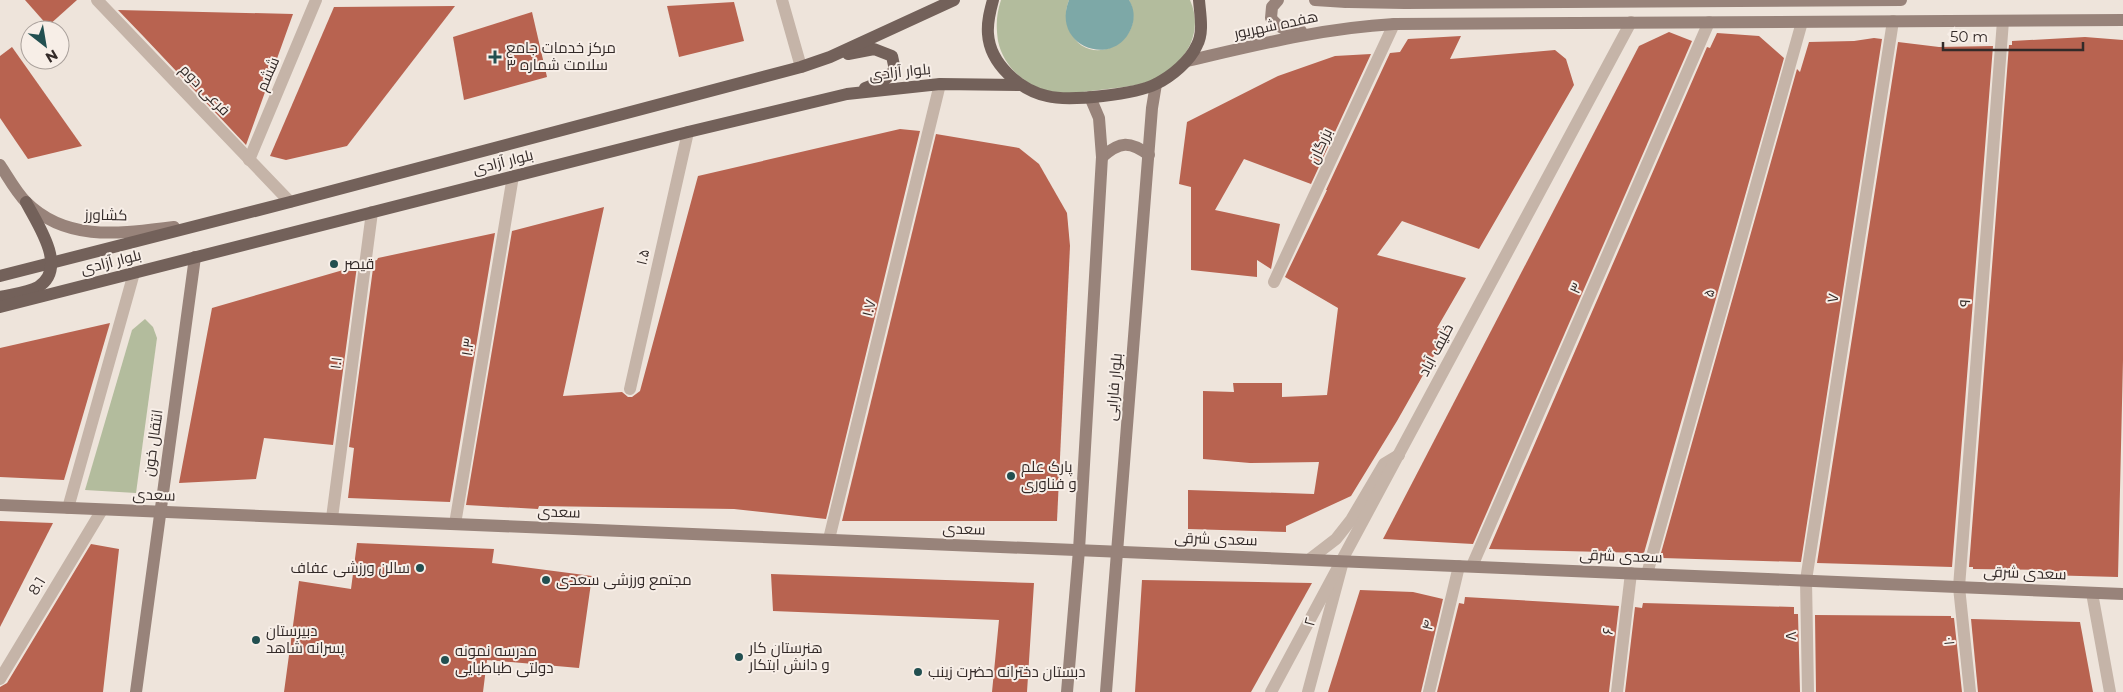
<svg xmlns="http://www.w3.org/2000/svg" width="2123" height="692" font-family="Montserrat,Cairo,sans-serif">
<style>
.green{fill:#b3bc9d}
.water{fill:#7da8a7}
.building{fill:#b86350}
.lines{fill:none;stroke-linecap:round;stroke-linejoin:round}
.minor{stroke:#c5b4a8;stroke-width:12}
.tertiary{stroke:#c5b4a8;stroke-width:12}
.secondary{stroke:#98837a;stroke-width:12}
.primary{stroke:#73615a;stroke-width:12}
.poi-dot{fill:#224f50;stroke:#f7eee7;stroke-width:2}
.labels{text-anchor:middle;stroke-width:4;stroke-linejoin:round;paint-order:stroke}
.street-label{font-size:15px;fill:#332a28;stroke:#f7eee7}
.poi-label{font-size:15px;fill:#332a28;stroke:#f7eee7;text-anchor:start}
</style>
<rect width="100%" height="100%" fill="#eee4db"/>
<g class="green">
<path d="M1001 0H1069C1065 11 1065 18 1070 30 1086 72 1150 42 1129 0H1190C1207 38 1178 74 1141 84 1127 87 1113 88 1099 90 1086 91 1071 95 1057 93 1029 89 1004 69 998 41 996 26 996 15 1001 0Z"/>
<polygon points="145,319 153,327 157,338 136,493 85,490 132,330"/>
</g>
<path class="water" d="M1069 0H1129C1134 8 1135 17 1132 26 1117 70 1050 48 1069 0Z"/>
<g class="building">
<polygon points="25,0 77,0 48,26"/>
<polygon points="734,2 744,41 679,57 667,6"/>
<polygon points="455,6 347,146 286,160 270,156 334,7"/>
<polygon points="118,10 293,14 246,145 144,37"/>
<polygon points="532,12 547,77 464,100 453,37"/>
<polygon points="1669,32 1692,41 1473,544 1383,539 1639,46"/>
<polygon points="1717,33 1759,36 1784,58 1644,553 1489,549 1707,47 1710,48"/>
<polygon points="1461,36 1450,59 1555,50 1566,59 1574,85 1479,249 1402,221 1377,255 1466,278 1437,328 1448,331 1397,421 1351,496 1286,526 1286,532 1188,529 1188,490 1314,494 1319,462 1250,463 1203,459 1203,391 1234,392 1233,383 1282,383 1282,397 1327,395 1338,308 1285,277 1327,190 1326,190 1390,53 1400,52 1408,39"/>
<polygon points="2085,37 2123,40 2123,360 2118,577 2043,575 2043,570 1973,569 1973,567 1969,567 2009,45 2012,45 2012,41"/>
<polygon points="1874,38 1882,39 1801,562 1662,558 1663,553 1661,553 1797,69 1800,72 1809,42 1854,41"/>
<polygon points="1898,42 1939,47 1993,46 1952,567 1817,563"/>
<polygon points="12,47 82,146 28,159 0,118 0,56"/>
<polygon points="1371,54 1311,184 1244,159 1215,210 1280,224 1271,269 1257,260 1257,277 1191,270 1191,187 1179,184 1187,122 1278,76 1335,56"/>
<polygon points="900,129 920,131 826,519 734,509 539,506 538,509 466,505 512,231 604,207 563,396 622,392 628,397 632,397 640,391 698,176"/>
<polygon points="936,134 1019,148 1039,164 1067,213 1070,246 1057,521 842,521"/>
<polygon points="495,233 450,502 348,498 354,448 349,447 374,261 377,260 378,258"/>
<polygon points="357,266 333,445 264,438 256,479 179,483 212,308"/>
<polygon points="110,323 64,480 0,477 0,348"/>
<polygon points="0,521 53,523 0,627"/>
<polygon points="357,543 494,549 492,563 592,576 579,668 487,660 483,692 284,692 299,581 351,589"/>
<polygon points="91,544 119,549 103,692 0,692 0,687 7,683"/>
<polygon points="771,574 1034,583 1027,692 992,692 999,620 773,611"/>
<polygon points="1142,580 1312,583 1251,692 1135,692"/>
<polygon points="1360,590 1413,592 1443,599 1421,692 1328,692"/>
<polygon points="1465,597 1619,606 1609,692 1437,692 1459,603 1464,604"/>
<polygon points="1643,603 1794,607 1794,614 1798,614 1800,692 1625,692 1635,607 1642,608"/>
<polygon points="1815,615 1951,616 1951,618 1954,618 1962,692 1816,692"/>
<polygon points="1971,619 2080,622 2093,692 1978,692"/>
</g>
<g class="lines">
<g class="minor">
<polyline points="97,0 290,202"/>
<polyline points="782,0 801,67"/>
<polyline points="249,160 316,0"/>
<polyline points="1274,282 1394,24"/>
<polyline points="630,389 688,132"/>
<polyline points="68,508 134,273"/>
<polyline points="332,518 372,212"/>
<polyline points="455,524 513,176"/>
<polyline points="829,539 940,84"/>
<polyline points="1472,566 1709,22"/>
<polyline points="1647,574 1802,22"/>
<polyline points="2092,593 2110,692"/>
<polyline points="0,679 102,510"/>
<polyline points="1308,692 1342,565"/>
<polyline points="1429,692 1459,566"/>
<polyline points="1617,692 1631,573"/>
<polyline points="1808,692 1806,580 1893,21"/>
<polyline points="1970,692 1959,587 2003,21"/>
</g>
<g class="tertiary">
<polyline points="1310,559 1336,539 1351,520 1384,464 1399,455"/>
<polyline points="1271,692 1631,22"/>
</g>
<g class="secondary">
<path d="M1278 0 1272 7 1271 18C1279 29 1287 31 1301 31"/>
<polyline points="1315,0 1346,2"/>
<polyline points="1338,0 1349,2 1405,3 1901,0"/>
<path d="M1187 61C1256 45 1323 28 1394 24L2123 20"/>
<path d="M1102 157C1120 141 1130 141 1149 155"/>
<path d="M0 165C8 177 16 192 26 202 67 243 123 233 174 227"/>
<polyline points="0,505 2123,594"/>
<polyline points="136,692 195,257"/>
<polyline points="1067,692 1079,550 1102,157 1099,118 1090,97"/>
<polyline points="1106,692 1152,108 1156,84"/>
</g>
<g class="primary">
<path d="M993 0C990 11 987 22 988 34 990 64 1020 90 1047 96 1070 102 1136 94 1156 84 1172 76 1190 61 1197 45 1204 32 1200 14 1199 0"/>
<polyline points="848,54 874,49 892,56 895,70 883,81 865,88"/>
<polyline points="0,276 290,202 801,67 830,57 954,0"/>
<path d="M0 297C12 294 27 293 38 287 69 268 37 224 26 202"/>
<polyline points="0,307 688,132 847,94 940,84 1021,85"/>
</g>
</g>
<g class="poi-dot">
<path d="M492.5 49.5h5v5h5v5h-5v5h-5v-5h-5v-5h5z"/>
<circle cx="334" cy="264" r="5"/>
<circle cx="1011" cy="476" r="5"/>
<circle cx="420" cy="568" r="5"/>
<circle cx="546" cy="580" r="5"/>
<circle cx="256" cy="640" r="5"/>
<circle cx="739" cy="657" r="5"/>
<circle cx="445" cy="660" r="5"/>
<circle cx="918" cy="672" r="5"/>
</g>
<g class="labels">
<g class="street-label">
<text transform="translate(1276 25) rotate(-12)" y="5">هفده شهریور</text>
<text transform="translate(900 72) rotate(-6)" y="5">بلوار آزادی</text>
<text transform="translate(268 74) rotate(-67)" y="5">ششم</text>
<text transform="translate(205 90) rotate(46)" y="5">فرعی دوم</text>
<text transform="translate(1320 146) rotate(-65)" y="5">بزرگان</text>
<text transform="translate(503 162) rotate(-14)" y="5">بلوار آزادی</text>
<text transform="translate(106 215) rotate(1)" y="5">کشاورز</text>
<text transform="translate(643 257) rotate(-77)" y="5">۱.۵</text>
<text transform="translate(111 262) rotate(-14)" y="5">بلوار آزادی</text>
<text transform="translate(1576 288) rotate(-66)" y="5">۳</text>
<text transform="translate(1709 293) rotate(-74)" y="5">۵</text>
<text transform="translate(1833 298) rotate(-81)" y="5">۷</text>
<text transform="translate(1965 303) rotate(-86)" y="5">۹</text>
<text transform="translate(869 308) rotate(-76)" y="5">۱.۷</text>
<text transform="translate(468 347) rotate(-81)" y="5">۱.۳</text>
<text transform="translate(1436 350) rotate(-62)" y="5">خلیف آباد</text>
<text transform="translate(336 363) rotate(-83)" y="5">۱.۱</text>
<text transform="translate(1114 387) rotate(-85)" y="5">بلوار فارابی</text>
<text transform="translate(153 443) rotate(-82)" y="5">انتقال خون</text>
<text transform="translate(154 495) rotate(2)" y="5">سعدی</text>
<text transform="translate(559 512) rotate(2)" y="5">سعدی</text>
<text transform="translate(964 529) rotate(2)" y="5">سعدی</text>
<text transform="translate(1216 539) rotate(2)" y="5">سعدی شرقی</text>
<text transform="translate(1621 556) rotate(2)" y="5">سعدی شرقی</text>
<text transform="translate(2025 573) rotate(2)" y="5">سعدی شرقی</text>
<text transform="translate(37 586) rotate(-59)" y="5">8.1</text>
<text transform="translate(1310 622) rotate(-75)" y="5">۲</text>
<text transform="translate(1428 625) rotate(-77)" y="5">۴</text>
<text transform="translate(1608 631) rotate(-83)" y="5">۶</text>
<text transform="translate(1791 636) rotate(-91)" y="5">۸</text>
<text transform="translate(1949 641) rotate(-96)" y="5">۱۰</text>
</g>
<g class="poi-label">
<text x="506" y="53">مرکز خدمات جامع<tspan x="506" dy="17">سلامت شماره ۳</tspan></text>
<text x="344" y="269">قیصر</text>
<text x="1021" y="472">پارک علم<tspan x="1021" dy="17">و فناوری</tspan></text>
<text x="410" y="573" text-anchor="end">سالن ورزشی عفاف</text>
<text x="556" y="585">مجتمع ورزشی سعدی</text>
<text x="266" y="636">دبیرستان<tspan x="266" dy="17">پسرانه شاهد</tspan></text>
<text x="749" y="653">هنرستان کار<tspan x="749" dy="17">و دانش ابتکار</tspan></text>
<text x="455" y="656">مدرسه نمونه<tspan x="455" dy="17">دولتی طباطبایی</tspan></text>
<text x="928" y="677">دبستان دخترانه حضرت زینب</text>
</g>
</g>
<g transform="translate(45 45) rotate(149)"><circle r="24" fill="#f7eee7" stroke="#a9a09b"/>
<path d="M0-4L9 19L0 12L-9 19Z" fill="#224f50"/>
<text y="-8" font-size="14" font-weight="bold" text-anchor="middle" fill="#332a28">N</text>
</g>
<path d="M1943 42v8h140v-8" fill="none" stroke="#332a28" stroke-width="2.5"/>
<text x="1950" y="42" font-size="15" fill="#332a28" stroke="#f7eee7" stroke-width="4" paint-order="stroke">50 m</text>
</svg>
